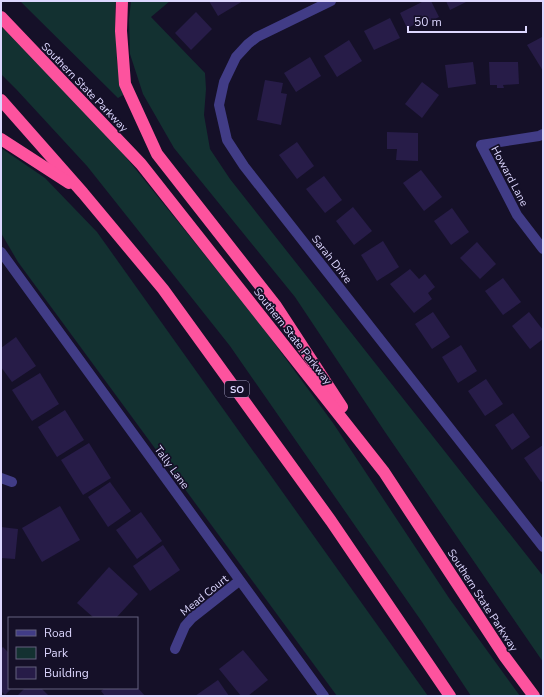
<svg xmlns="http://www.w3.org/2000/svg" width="544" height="697" font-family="'Nunito Sans',sans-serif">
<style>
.green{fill:#133131}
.building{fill:#271c48}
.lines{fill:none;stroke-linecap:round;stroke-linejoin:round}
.minor{stroke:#413c86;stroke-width:10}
.highway{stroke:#fd539e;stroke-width:12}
.labels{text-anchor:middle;stroke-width:3.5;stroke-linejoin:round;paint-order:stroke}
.shield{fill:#151028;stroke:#a19bbe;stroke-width:1}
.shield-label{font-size:10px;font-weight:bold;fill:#ddd7ff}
.street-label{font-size:11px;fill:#ddd7ff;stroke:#151028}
</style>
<rect width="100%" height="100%" fill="#151028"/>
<g class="green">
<polygon points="20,1 116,1 115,7 117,62 123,95 118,98"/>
<polygon points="131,1 170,1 151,17 205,73 206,89 204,115 210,149 230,179 543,576 543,662 385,432 295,297 174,148 143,94 130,54 129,20"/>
<polygon points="1,26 113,141 258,321 333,423 449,598 520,696 471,696 422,622 230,346 87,166 16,89 1,74"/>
<polygon points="1,148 45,178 97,232 428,696 337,696 18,262 1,233"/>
</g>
<g class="building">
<polygon points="209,1 243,1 218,16"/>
<polygon points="424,1 431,1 439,17 416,28 414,25 407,28 400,13"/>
<polygon points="446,1 468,1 450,10"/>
<polygon points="196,12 212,29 191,50 175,33"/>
<polygon points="390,18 400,38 374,50 364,31"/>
<polygon points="542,37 543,39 543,71 527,45"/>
<polygon points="349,40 362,61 337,77 324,56"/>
<polygon points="310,57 321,76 296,92 284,73"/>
<polygon points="473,62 476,84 448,88 445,65"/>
<polygon points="489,62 518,62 519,84 503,85 504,88 497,88 497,85 490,85"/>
<polygon points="265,80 283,83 281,93 287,94 281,125 257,120"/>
<polygon points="422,82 439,95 422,118 405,104"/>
<polygon points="387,132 418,133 418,161 396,160 397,149 387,149"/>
<polygon points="297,142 314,166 297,179 279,155"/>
<polygon points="421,170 442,197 424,211 403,183"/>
<polygon points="324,176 342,200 325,213 306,189"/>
<polygon points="353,207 372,231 354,245 336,221"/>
<polygon points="452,208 469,232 451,245 434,221"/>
<polygon points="383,241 399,267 377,281 361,255"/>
<polygon points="477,242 496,264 480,279 460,258"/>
<polygon points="410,269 419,279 425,274 435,287 428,293 432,299 414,313 390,284"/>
<polygon points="503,278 521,302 503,315 485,291"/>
<polygon points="433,312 450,337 432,349 415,324"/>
<polygon points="529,312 543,330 543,339 530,349 512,326"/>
<polygon points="16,337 36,366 12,382 1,367 1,348"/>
<polygon points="461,345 477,371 458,383 442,357"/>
<polygon points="40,373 59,404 32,421 12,390"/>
<polygon points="486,379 503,404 485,416 468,391"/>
<polygon points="65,410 84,440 57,457 38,427"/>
<polygon points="513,413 530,437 512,450 495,425"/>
<polygon points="89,443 111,478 83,495 61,460"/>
<polygon points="543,445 543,481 541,482 524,458"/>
<polygon points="110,482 131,511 108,527 88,497"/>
<polygon points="60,506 80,540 42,562 22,528"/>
<polygon points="141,512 162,541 137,559 116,530"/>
<polygon points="1,527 18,529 15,559 1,558"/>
<polygon points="163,545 180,570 150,591 133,566"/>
<polygon points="109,567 138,594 116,618 94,618 77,603"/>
<polygon points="3,647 9,653 9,688 12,688 5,695 1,691 1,649"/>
<polygon points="243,650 268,680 248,696 241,696 219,669"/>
<polygon points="218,680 229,696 195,696"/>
<polygon points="137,687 145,696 105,696 101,691 105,688 137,688"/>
<polygon points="25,688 41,688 49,696 17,696"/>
</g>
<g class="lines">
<g class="minor">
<polyline points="331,1 257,37 248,44 236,57 224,82 219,105 227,140 244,166 543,547"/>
<polyline points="543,134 539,136 481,145 517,215 543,249"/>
<polyline points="1,252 324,696"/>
<polyline points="1,478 12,482"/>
<polyline points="175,649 185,626 192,618 239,581"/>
</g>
<g class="highway">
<polyline points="122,1 121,31 125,84 157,154 276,306 342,407"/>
<polyline points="1,17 141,164 384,472 505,657 534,696"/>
<polyline points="1,100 83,193 163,289 331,521 450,696"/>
<polyline points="1,139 69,183"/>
</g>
</g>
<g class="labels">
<rect class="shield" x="225" y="381" width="24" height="16" rx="3"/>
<g class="shield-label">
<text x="237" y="393">SO</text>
</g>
<g class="street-label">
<text transform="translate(85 87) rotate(46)" y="4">Southern State Parkway</text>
<text transform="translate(510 176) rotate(62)" y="4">Howard Lane</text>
<text transform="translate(332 259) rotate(52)" y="4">Sarah Drive</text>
<text transform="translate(293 336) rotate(52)" y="4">Southern State Parkway</text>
<text transform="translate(172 467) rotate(54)" y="4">Tally Lane</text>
<text transform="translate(204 595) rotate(-39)" y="4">Mead Court</text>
<text transform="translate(483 600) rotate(57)" y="4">Southern State Parkway</text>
</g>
</g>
<rect width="544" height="697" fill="none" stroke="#ddd7ff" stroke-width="4"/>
<rect x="8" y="617" width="130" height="72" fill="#151028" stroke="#65607e"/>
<rect x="16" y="630" width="20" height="6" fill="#413c86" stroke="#65607e"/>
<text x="44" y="637" font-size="12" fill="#ddd7ff">Road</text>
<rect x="16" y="647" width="20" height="12" fill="#133131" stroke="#65607e"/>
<text x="44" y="657" font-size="12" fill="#ddd7ff">Park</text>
<rect x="16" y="667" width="20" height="12" fill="#271c48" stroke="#65607e"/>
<text x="44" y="677" font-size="12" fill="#ddd7ff">Building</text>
<path d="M408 26v6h118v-6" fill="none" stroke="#ddd7ff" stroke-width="2"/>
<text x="414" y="26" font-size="12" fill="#ddd7ff" stroke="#151028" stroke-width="3" paint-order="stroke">50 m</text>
</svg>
